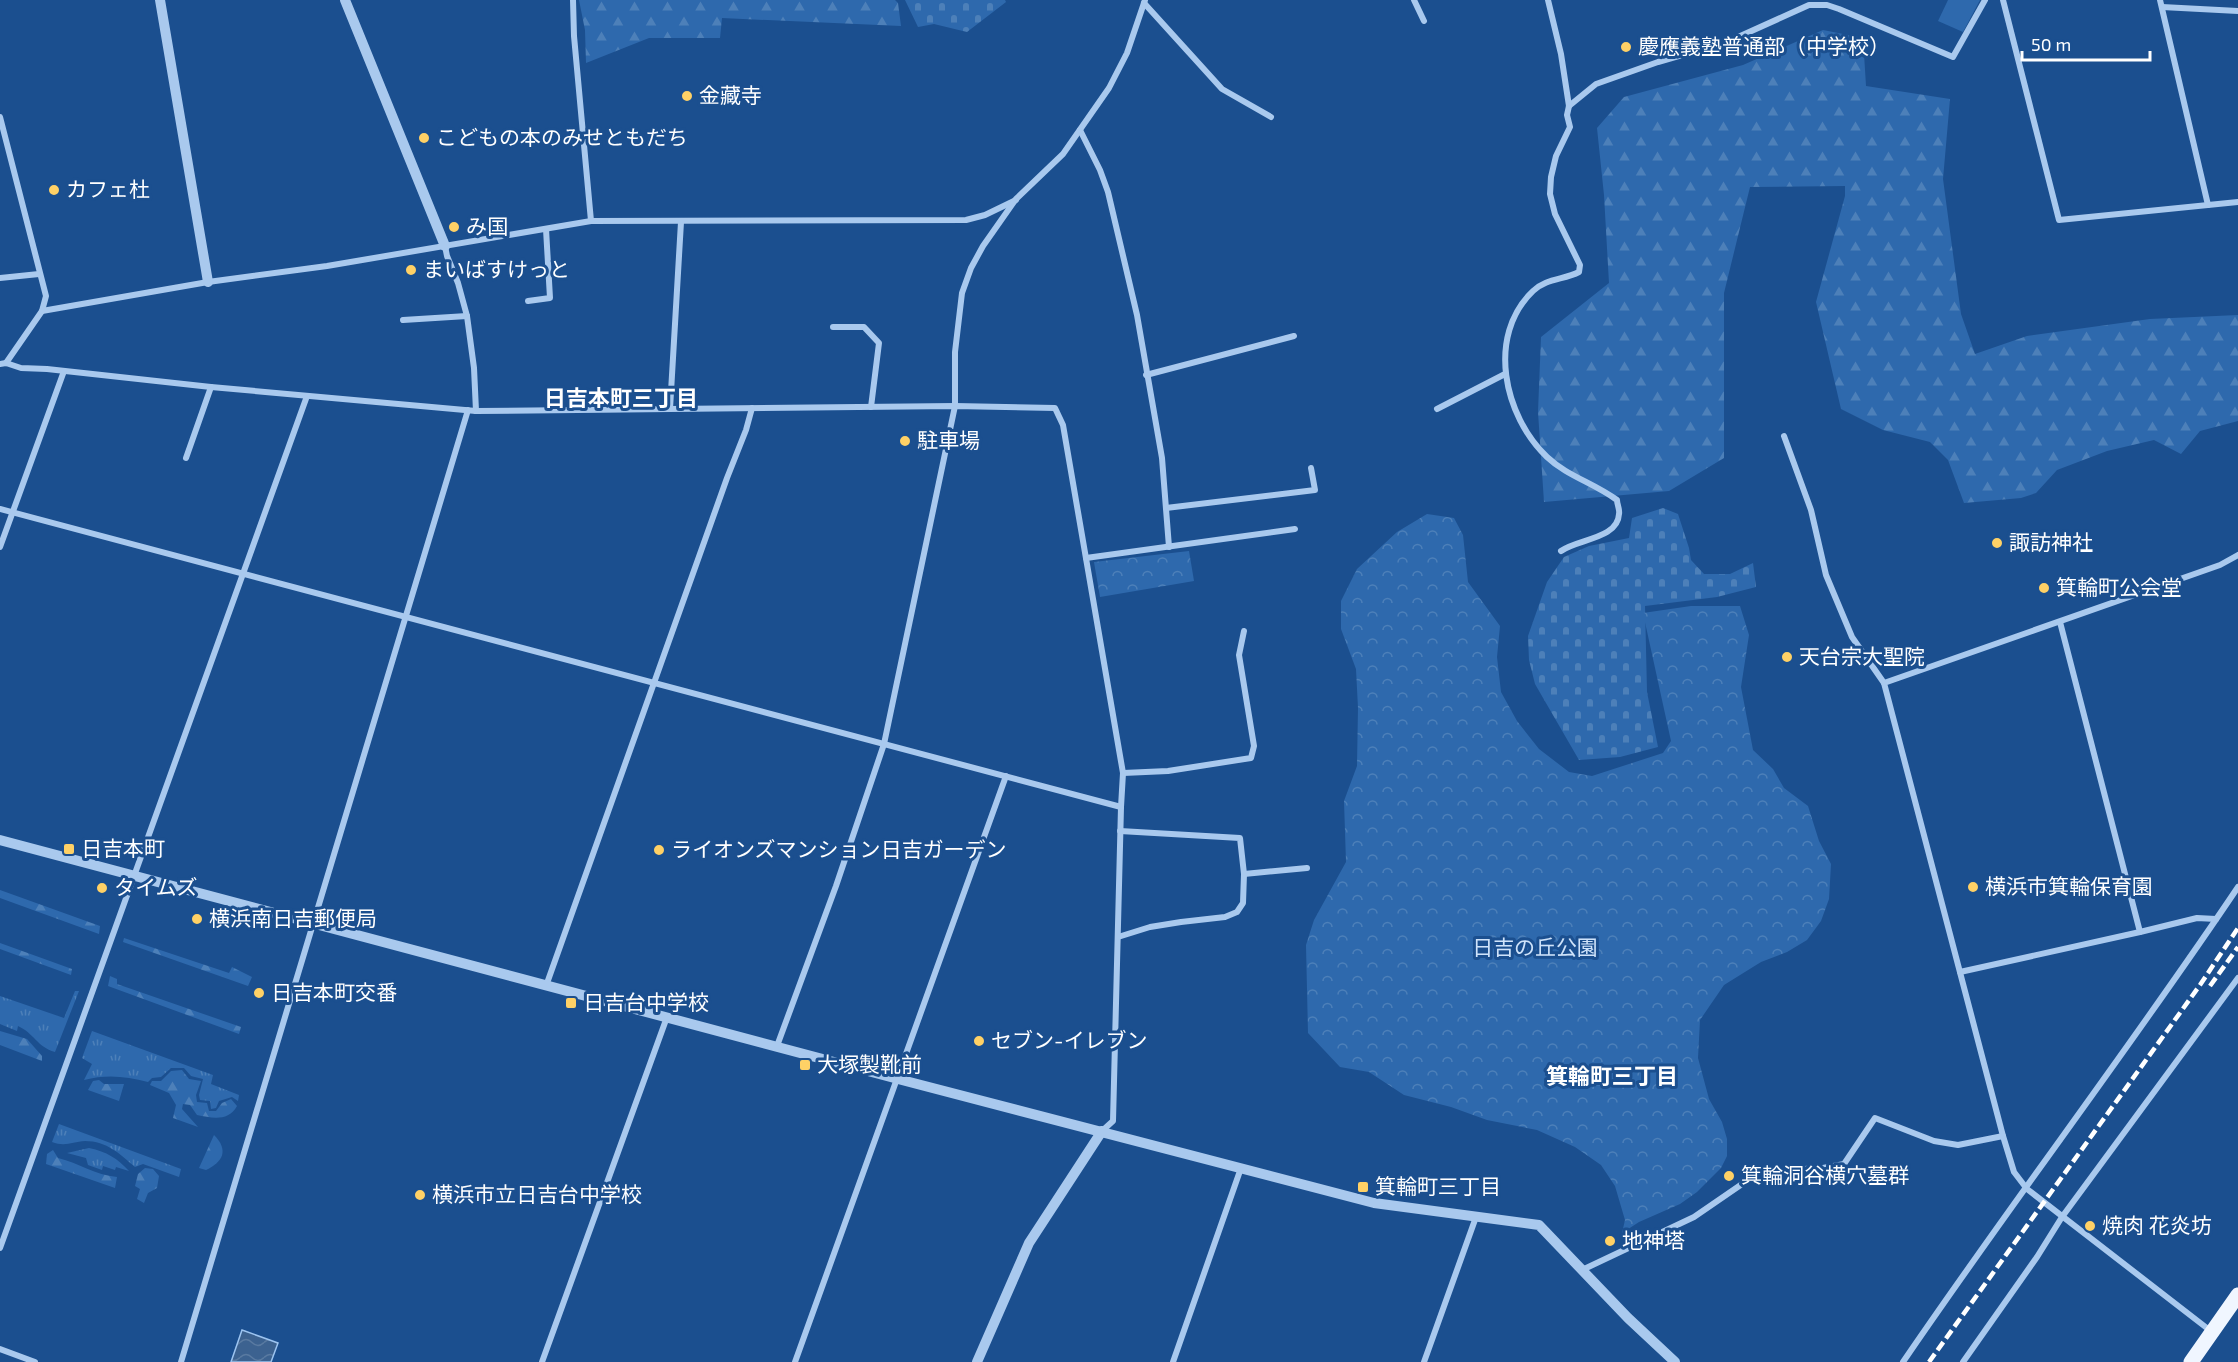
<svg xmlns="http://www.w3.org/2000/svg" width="2238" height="1362" font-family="'Exo 2','Noto Sans JP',sans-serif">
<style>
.grass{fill:url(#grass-tufts)}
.forest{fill:url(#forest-firs)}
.cemetery{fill:url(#cemetery-stones)}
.park{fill:url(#park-crowns)}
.pitch{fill:#2e69ad}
.water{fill:url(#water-waves);stroke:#9cc4f0;stroke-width:1.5}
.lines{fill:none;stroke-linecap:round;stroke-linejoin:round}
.minor{stroke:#a9c9ee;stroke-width:6}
.tertiary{stroke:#a9c9ee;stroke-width:10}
.primary{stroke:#f0f6ff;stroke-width:15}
.rail{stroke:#fff;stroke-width:4.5;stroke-dasharray:10 4.5;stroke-linecap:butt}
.poi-dot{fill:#ffd166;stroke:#1b4f8f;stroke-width:2}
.labels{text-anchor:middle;stroke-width:6;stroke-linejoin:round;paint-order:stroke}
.poi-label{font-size:21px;fill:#fff;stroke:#1b4f8f;text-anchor:start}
.park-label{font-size:21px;fill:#cfe3fa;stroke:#1b4f8f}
.neighbourhood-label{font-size:22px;font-weight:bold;fill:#fff;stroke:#1b4f8f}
</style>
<defs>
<pattern id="grass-tufts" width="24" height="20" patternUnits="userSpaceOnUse" patternTransform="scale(1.5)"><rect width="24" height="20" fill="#2e69ad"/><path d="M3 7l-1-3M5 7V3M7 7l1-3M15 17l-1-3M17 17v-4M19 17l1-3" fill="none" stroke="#4d80b9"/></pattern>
<pattern id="forest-firs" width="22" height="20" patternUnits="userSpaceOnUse" patternTransform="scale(1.5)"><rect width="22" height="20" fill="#2e69ad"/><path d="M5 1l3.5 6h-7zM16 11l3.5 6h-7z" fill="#4d80b9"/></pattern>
<pattern id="cemetery-stones" width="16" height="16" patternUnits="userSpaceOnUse" patternTransform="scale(1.5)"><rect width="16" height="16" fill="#2e69ad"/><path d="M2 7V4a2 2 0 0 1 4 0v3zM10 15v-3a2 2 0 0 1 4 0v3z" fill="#4d80b9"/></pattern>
<pattern id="park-crowns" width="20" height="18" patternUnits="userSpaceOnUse" patternTransform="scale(1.5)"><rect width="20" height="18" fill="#2e69ad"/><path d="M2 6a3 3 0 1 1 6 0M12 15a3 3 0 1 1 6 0" fill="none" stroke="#4d80b9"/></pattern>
<pattern id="water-waves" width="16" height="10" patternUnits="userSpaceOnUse" patternTransform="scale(1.5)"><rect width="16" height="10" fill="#3c6290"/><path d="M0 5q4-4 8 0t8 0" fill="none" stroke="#597aa1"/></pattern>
</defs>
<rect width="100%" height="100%" fill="#1b4f8f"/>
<g class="grass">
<path d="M75 991H79L55 1052C37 1047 34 1033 18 1026L17 1031 0 1024V996L64 1018Z"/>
<path d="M92 1031 213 1075 211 1084 239 1095 238 1101 232 1097 219 1101 216 1108 211 1109 210 1101 200 1100 199 1095 203 1079 191 1076 184 1068H171L161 1077 152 1078 148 1082C126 1076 106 1074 84 1080L92 1064 82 1058Z"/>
<path d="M59 1124 181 1169 179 1177 143 1164 135 1167C120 1154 107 1141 85 1141 72 1142 65 1147 52 1142Z"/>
<path d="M89 1148C107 1152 117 1158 129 1171L116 1167 115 1170 103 1166 102 1170 88 1165 86 1158 67 1153Z"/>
</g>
<g class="forest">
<polygon points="579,0 895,0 898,3 901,26 722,18 720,38 649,38 586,63 585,30"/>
<polygon points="1823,30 1863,38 1866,86 1950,99 1943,179 1961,314 1975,354 2027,336 2150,319 2238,315 2238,421 2200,431 2181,454 2154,440 2107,451 2057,470 2036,493 2021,498 1964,503 1948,460 1930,442 1883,430 1841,409 1816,302 1845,196 1845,186 1750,187 1724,293 1724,458 1669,491 1544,502 1538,412 1541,337 1609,283 1604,195 1597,128 1624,97 1743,65"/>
<polygon points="0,890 100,926 99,934 0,898"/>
<polygon points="124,938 229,973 232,967 252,977 248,986 123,942"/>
<polygon points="0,943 72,969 71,975 0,949"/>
<polygon points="110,976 117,979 117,984 241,1027 239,1034 108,986"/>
<polygon points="0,1031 27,1039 42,1056 42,1061 0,1045"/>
<path d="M182 1070 189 1079 201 1081 196 1095 197 1102 207 1103 209 1111H216L222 1103 231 1099 237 1106C228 1122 212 1118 197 1115L190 1105 183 1104 182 1109 198 1127 173 1118 176 1105 169 1093 150 1085 152 1081H161L171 1071Z"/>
<polygon points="99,1080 104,1084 124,1084 119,1101 88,1090 93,1081"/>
<path d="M214 1135C229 1150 223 1162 206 1170L199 1168Z"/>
<path d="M53 1150 58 1158C79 1163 95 1175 117 1177L115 1188 46 1164 47 1154Z"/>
<polygon points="145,1168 153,1169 159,1176 157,1188 148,1193 144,1203 137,1199 140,1189 135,1186 138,1174"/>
</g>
<g class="cemetery">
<polygon points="905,0 1005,0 1006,2 967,32 934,24 918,27"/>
<polygon points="1663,508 1678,514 1689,548 1691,560 1704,574 1730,574 1753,563 1756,587 1717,597 1645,606 1647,692 1658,747 1620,757 1579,760 1535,684 1529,660 1528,636 1547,582 1564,557 1589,546 1629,538 1632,518"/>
</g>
<g class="park">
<polygon points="1427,514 1454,518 1463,535 1468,582 1500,626 1497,657 1501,692 1517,721 1539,749 1569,772 1592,776 1663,753 1671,741 1643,613 1691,606 1740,606 1749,635 1741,687 1753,750 1773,769 1784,788 1808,806 1819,841 1831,864 1829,899 1821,921 1807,940 1787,952 1761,962 1724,985 1700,1020 1698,1058 1709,1099 1722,1122 1727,1139 1727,1156 1721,1168 1697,1192 1680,1204 1639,1222 1622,1233 1625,1220 1615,1186 1601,1165 1575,1147 1537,1130 1487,1120 1451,1107 1404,1095 1369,1072 1340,1067 1308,1033 1306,945 1314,920 1346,862 1344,801 1357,766 1358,708 1356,669 1341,629 1341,601 1357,569 1397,532"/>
<polygon points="1189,551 1194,581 1100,597 1094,562"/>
</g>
<polygon class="pitch" points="1948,0 1980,0 1963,32 1938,21"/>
<polygon class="water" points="242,1330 278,1343 271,1362 231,1362"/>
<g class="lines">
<g class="minor">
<polyline points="573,0 574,36 591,221"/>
<polyline points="1414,0 1424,21"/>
<path d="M1548 0 1561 54 1569 106 1567 115 1570 127 1556 156 1551 177 1550 194 1555 214 1580 265 1579 272C1564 280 1546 278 1533 291 1486 336 1504 416 1547 457 1567 476 1594 483 1617 500 1617 504 1620 510 1619 514 1618 539 1577 539 1561 551"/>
<polyline points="2003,0 2059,220 2238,202"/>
<polyline points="2160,0 2208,205"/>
<polyline points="1144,3 1222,89 1271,117"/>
<polyline points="2162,7 2238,11"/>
<polyline points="1569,106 1596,84 1658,62 1727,42 1809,5 1827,5 1839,9 1953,57 1985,0"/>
<polyline points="0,117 46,296 42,311 6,363"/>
<polyline points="1080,130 1100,170 1108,192 1137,315 1162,458 1169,547"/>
<polyline points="445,246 447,256 458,283 467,316 474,368 476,411"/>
<polyline points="0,278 39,274"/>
<polyline points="528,301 550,298 546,229"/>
<polyline points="42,311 208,282 327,266 591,221 966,220 985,215 1016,200"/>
<polyline points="403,320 467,316"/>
<polyline points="833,327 864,327 879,343 871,407"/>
<polyline points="0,364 6,363 21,368 47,369 211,387 476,411 955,406 1055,408 1063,425 1123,773 1121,807 1113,1121 1102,1131"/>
<polyline points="1146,375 1294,336"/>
<polyline points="670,409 681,222"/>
<polyline points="1437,409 1505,374"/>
<polyline points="1784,436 1811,510 1826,575 1852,637 1884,683"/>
<polyline points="186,458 211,387"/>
<polyline points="1166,508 1315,490 1311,468"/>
<polyline points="0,509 1121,807"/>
<polyline points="0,547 64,371"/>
<polyline points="1086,558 1295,529"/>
<polyline points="1123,773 1168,771 1251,758 1254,746 1239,655 1244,631"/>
<polyline points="1244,874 1307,868"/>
<polyline points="2140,932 2197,918 2216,919"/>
<polyline points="1118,937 1150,927 1181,922 1225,917 1237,912 1243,903 1244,874 1240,838 1120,831"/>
<polyline points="1960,972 2140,932 2060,622"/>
<polyline points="546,986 727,478 746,430 752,408"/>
<polyline points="777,1046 836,886 884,744 955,406 955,352 962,293 971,268 983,246 1016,199 1063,154 1109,88 1127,53 1145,0"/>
<polyline points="0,1248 307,396"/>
<polyline points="1582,1270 1694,1217 1761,1171 1823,1168 1844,1164 1875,1118 1934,1141 1958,1145 2003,1136"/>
<polyline points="2212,1332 2027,1189 2014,1172 2003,1136 1884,683 2220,565 2238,555"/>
<polyline points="0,1349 35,1362"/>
<polyline points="181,1362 468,410"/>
<polyline points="542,1362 667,1017"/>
<polyline points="795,1362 1006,776"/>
<polyline points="1173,1362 1241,1168"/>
<polyline points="1424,1362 1476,1217"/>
<path d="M1903 1362C2012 1202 2130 1048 2238 887"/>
<polyline points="1963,1362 2037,1257 2062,1217 2238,978"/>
</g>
<g class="tertiary">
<polyline points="160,0 208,282"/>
<polyline points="345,0 445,246"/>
<polyline points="0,840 898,1079 1374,1203 1539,1225 1628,1318 1675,1362"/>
<polyline points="977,1362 1029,1243 1102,1131"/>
</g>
<polyline class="primary" points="2191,1362 2238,1295"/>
<g class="rail">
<polyline points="2210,986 2238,947"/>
<polyline points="1929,1362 2200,985 2238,928"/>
</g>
</g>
<g class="poi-dot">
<circle cx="1626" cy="47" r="6"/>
<circle cx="687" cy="96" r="6"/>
<circle cx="424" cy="138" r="6"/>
<circle cx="54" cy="190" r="6"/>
<circle cx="454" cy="227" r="6"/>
<circle cx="411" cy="270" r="6"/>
<circle cx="905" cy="441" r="6"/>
<circle cx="1997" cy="543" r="6"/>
<circle cx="2044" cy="588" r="6"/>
<circle cx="1787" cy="657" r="6"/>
<rect x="63" y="843" width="12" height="12" rx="3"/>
<circle cx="659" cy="850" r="6"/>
<circle cx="1973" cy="887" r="6"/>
<circle cx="102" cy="888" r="6"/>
<circle cx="197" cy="919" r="6"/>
<circle cx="259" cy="993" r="6"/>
<rect x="565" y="997" width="12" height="12" rx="3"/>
<circle cx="979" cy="1041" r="6"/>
<rect x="799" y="1059" width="12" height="12" rx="3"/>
<circle cx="1729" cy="1176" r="6"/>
<rect x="1357" y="1181" width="12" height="12" rx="3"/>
<circle cx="420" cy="1195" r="6"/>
<circle cx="2090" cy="1226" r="6"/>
<circle cx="1610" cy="1241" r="6"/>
</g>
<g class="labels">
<g class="poi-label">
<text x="1638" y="54">慶應義塾普通部（中学校）</text>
<text x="699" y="103">金藏寺</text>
<text x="436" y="145">こどもの本のみせともだち</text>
<text x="66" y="197">カフェ杜</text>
<text x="466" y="234">み国</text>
<text x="423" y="277">まいばすけっと</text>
<text x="917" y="448">駐車場</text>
<text x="2009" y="550">諏訪神社</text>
<text x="2056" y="595">箕輪町公会堂</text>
<text x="1799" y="664">天台宗大聖院</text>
<text x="81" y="856">日吉本町</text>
<text x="671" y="857">ライオンズマンション日吉ガーデン</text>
<text x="1985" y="894">横浜市箕輪保育園</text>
<text x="114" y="895">タイムズ</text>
<text x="209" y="926">横浜南日吉郵便局</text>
<text x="271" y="1000">日吉本町交番</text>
<text x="583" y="1010">日吉台中学校</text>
<text x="991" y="1048">セブン-イレブン</text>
<text x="817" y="1072">大塚製靴前</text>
<text x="1741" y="1183">箕輪洞谷横穴墓群</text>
<text x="1375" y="1194">箕輪町三丁目</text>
<text x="432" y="1202">横浜市立日吉台中学校</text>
<text x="2102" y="1233">焼肉 花炎坊</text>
<text x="1622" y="1248">地神塔</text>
</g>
<g class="park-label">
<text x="1535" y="955">日吉の丘公園</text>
</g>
<g class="neighbourhood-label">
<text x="621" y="406">日吉本町三丁目</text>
<text x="1612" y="1084">箕輪町三丁目</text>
</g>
</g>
<path d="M2022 51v9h128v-9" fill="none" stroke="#ffffff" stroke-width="3"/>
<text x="2031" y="51" font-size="18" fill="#ffffff" stroke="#1b4f8f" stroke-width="4.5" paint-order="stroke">50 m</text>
</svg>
